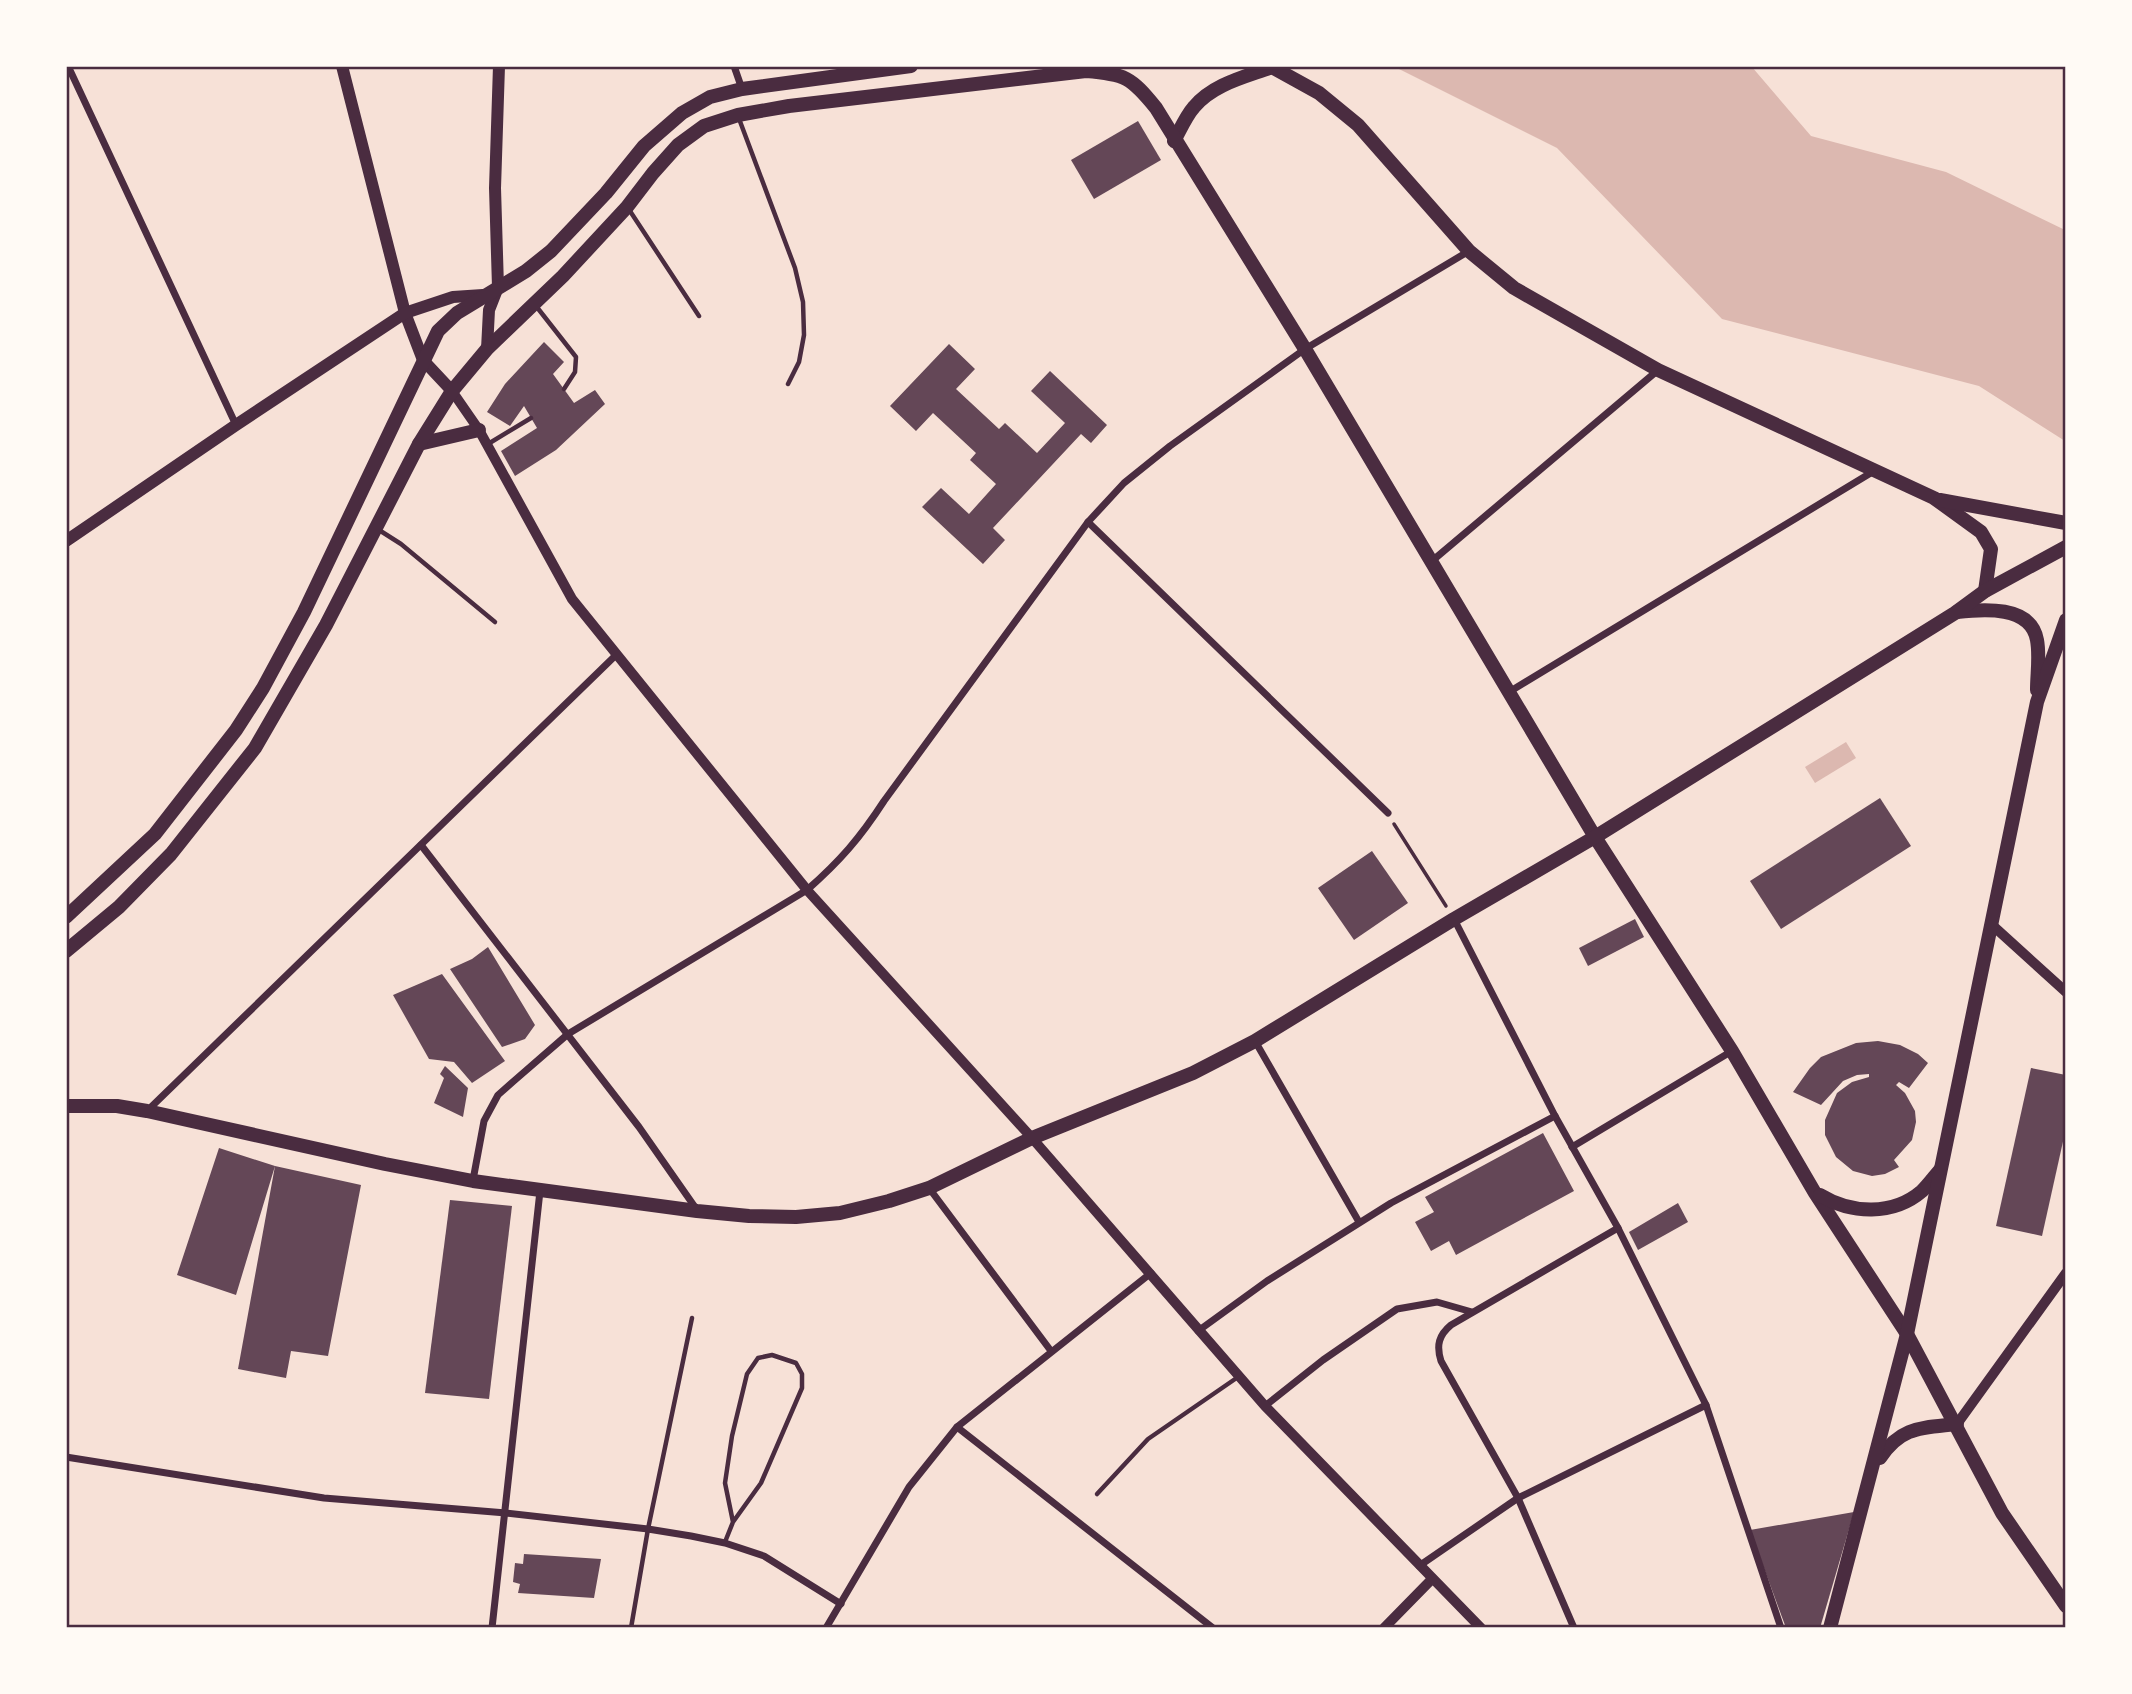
<svg xmlns="http://www.w3.org/2000/svg" width="2132" height="1694" font-family="Commissioner,sans-serif">
<style>
.water{fill:#dcb8b0}
.building{fill:#644757}
.lines{fill:none;stroke-linecap:round;stroke-linejoin:round}
.path{stroke:#4a2c40;stroke-width:3.5}
.service{stroke:#4a2c40;stroke-width:4.5}
.minor{stroke:#4a2c40;stroke-width:7}
.tertiary{stroke:#4a2c40;stroke-width:10}
.secondary{stroke:#4a2c40;stroke-width:12}
.primary{stroke:#4a2c40;stroke-width:14}
.neatline{fill:none;stroke:#4a2c40;stroke-width:2.5}
</style>
<rect width="100%" height="100%" fill="#f7e1d7"/>
<g class="water">
<polygon points="1395,67 1752,67 1811,136 1946,172 2065,230 2065,441 1979,386 1722,319 1557,148"/>
<polygon points="1846,742 1856,758 1815,783 1805,767"/>
</g>
<g class="building">
<polygon points="1138,121 1161,160 1094,199 1071,160"/>
<polygon points="544,342 564,362 553,374 574,403 595,390 605,404 556,450 515,476 501,451 537,428 524,406 510,426 487,412 505,384"/>
<polygon points="949,344 975,369 956,389 999,429 1005,423 1037,453 1065,423 1031,391 1050,371 1107,425 1091,443 1081,434 993,528 1005,540 983,564 922,507 941,488 969,514 996,484 970,460 976,453 933,413 916,431 890,406"/>
<polygon points="1880,798 1911,846 1781,929 1750,881"/>
<polygon points="1372,851 1408,903 1354,940 1318,888"/>
<polygon points="1635,919 1644,937 1588,966 1579,948"/>
<polygon points="488,947 535,1025 525,1039 502,1047 450,969 472,959"/>
<polygon points="442,974 505,1061 472,1083 454,1062 429,1059 393,995"/>
<polygon points="1878,1041 1900,1045 1918,1054 1928,1063 1909,1088 1899,1082 1896,1085 1905,1093 1915,1111 1916,1122 1912,1140 1894,1160 1899,1167 1885,1174 1872,1176 1853,1171 1836,1157 1825,1135 1825,1120 1837,1093 1852,1082 1869,1077 1869,1074 1857,1075 1843,1081 1821,1105 1793,1092 1810,1068 1821,1057 1856,1043"/>
<polygon points="445,1066 468,1088 463,1117 434,1103 444,1078 440,1074"/>
<polygon points="2031,1068 2066,1075 2066,1128 2042,1236 1996,1226"/>
<polygon points="1543,1133 1574,1191 1456,1255 1449,1241 1431,1251 1415,1222 1434,1212 1425,1197"/>
<polygon points="219,1148 275,1166 361,1185 328,1356 291,1351 286,1378 238,1369 275,1166 236,1295 177,1275"/>
<polygon points="450,1200 512,1206 489,1399 425,1393"/>
<polygon points="1678,1203 1688,1222 1638,1250 1629,1232"/>
<polygon points="1854,1512 1820,1628 1786,1628 1750,1530"/>
<polygon points="524,1554 601,1559 594,1598 518,1593 520,1584 513,1582 515,1563 523,1564"/>
</g>
<g class="lines">
<polyline class="path" points="1394,824 1446,906"/>
<g class="service">
<polyline points="738,116 795,268 803,302 804,335 799,362 788,384"/>
<polyline points="628,208 699,316"/>
<polyline points="536,306 576,357 575,372 564,389"/>
<polyline points="488,444 531,418"/>
<polyline points="379,530 401,544 495,622"/>
<polyline points="1097,1494 1148,1439 1238,1377"/>
<polyline points="725,1542 733,1522 761,1483 802,1388 802,1374 796,1363 772,1355 758,1358 747,1374 732,1436 725,1483 733,1522"/>
<polyline points="631,1628 648,1529 692,1318"/>
</g>
<g class="minor">
<polyline points="68,66 236,425"/>
<polyline points="734,66 742,89"/>
<polyline points="1088,522 1388,813"/>
<polyline points="1432,561 1657,371"/>
<polyline points="1509,692 1874,471"/>
<polyline points="421,845 639,1127 697,1210"/>
<polyline points="1454,919 1555,1116 1618,1228 1706,1405 1781,1628"/>
<polyline points="1255,1041 1359,1222"/>
<polyline points="147,1111 616,655"/>
<polyline points="1572,1147 1732,1051"/>
<path d="M473 1180 484 1121 498 1095 515 1080 568 1034 807 890C840 861 860 838 884 801L1088 522 1124 483 1170 446 1305 349 1469 251"/>
<polyline points="929,1188 1051,1351"/>
<polyline points="1198,1331 1267,1281 1391,1203 1555,1116"/>
<polyline points="1265,1406 1323,1360 1397,1309 1437,1302 1472,1312"/>
<polyline points="957,1427 1213,1628"/>
<polyline points="66,1457 324,1498 506,1513 648,1529 691,1536 725,1543 764,1556 841,1604"/>
<polyline points="1419,1566 1518,1498 1706,1405"/>
<polyline points="492,1628 540,1191"/>
<polyline points="826,1628 909,1487 957,1427 1151,1273"/>
<path d="M1574 1628 1518 1498 1441 1361C1436 1345 1439 1335 1451 1325L1618 1228"/>
</g>
<g class="tertiary">
<polyline points="452,391 479,430 572,599 807,890 1032,1138 1265,1406 1481,1628"/>
<polyline points="1991,924 2066,992"/>
<polyline points="1957,1424 2066,1273"/>
<polyline points="1384,1628 1432,1579"/>
</g>
<g class="secondary">
<polyline points="342,66 405,313 423,360 452,391"/>
<polyline points="487,349 489,310 498,287 495,188 499,66"/>
<polyline points="66,541 236,425 405,313 453,297 483,295"/>
</g>
<g class="primary">
<polyline points="1270,66 1319,93 1358,125 1469,251 1514,288 1658,370 1934,498 1981,532 1991,549 1985,591"/>
<path d="M1174 141C1180 130 1186 116 1194 107 1213 84 1245 77 1272 67"/>
<polyline points="419,444 479,430"/>
<polyline points="1940,500 2066,523"/>
<path d="M1957 612C1983 609 2031 605 2037 640 2040 656 2037 674 2037 690"/>
<polyline points="66,917 155,834 236,730 263,688 304,612 438,331 457,313 526,271 551,251 606,193 644,146 682,113 710,97 742,89 911,66"/>
<path d="M66 951 119 907 171 854 255 748 326 625 419 444 452 391 487 349 563 276 627 207 653 173 678 145 704 126 738 115 789 106 1086 71C1125 74 1131 77 1156 108L1305 349 1595 837 1732 1051 1815 1193 1907 1334 2002 1513 2066 1606"/>
<polyline points="66,1106 117,1106 147,1111 385,1164 473,1181 697,1211 749,1216 796,1217 840,1213 889,1201 929,1188 1032,1138 1193,1073 1255,1041 1454,919 1595,837 1955,613 1985,591 2066,547"/>
<path d="M1820 1195C1851 1214 1893 1216 1922 1191 1928 1185 1934 1177 1940 1170"/>
<path d="M1880 1458C1901 1426 1922 1428 1957 1424"/>
<polyline points="1830,1628 1907,1334 2037,702 2066,620"/>
</g>
</g>
<rect width="2132" height="1694" fill="none" stroke="#fffaf5" stroke-width="136"/>
<rect x="68" y="68" width="1996" height="1558" class="neatline"/>
</svg>
